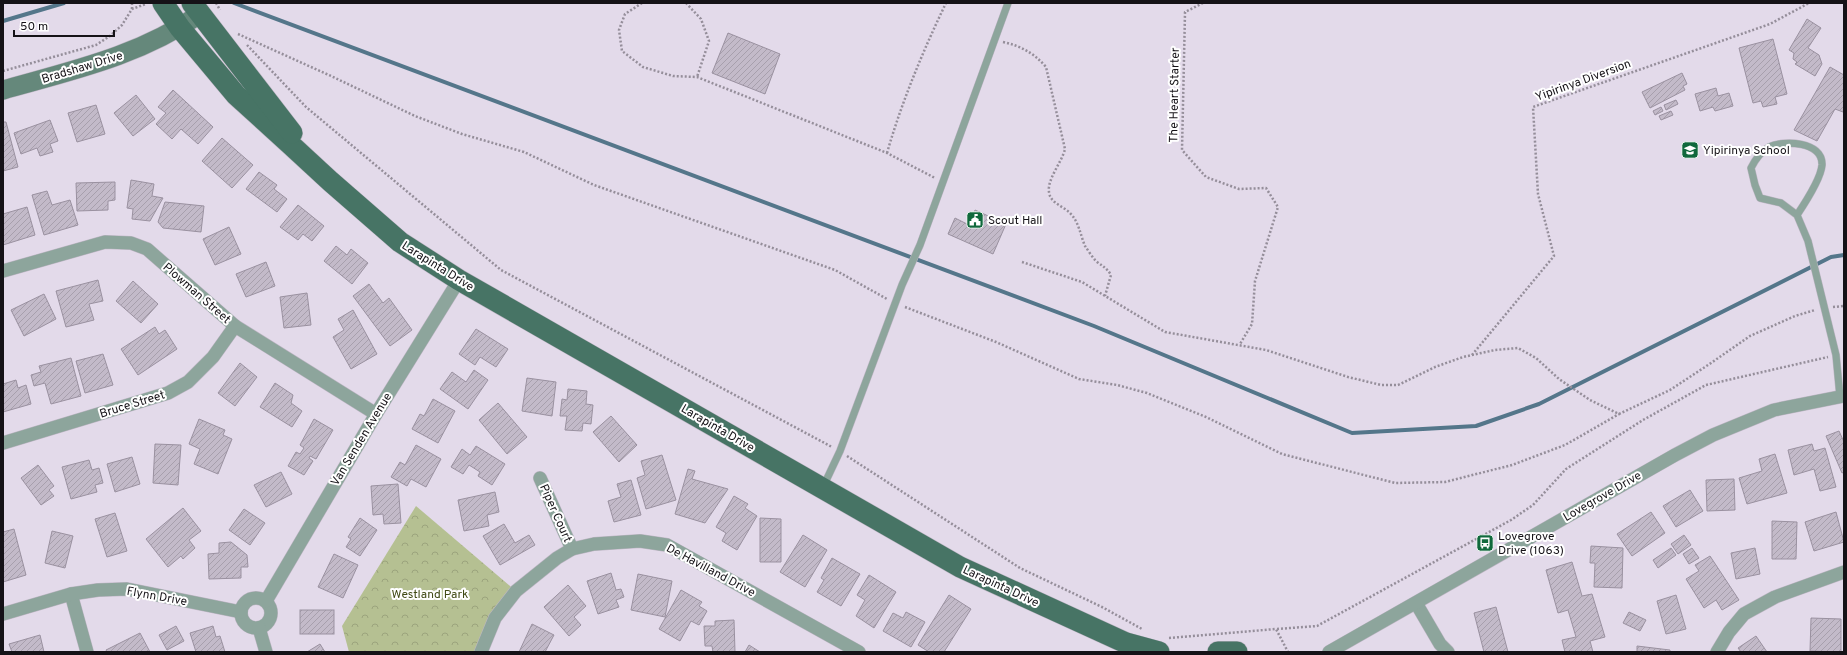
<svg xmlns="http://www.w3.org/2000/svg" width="1847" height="655" font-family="Overpass,sans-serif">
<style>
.park{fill:url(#park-crowns)}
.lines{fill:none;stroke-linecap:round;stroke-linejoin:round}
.stream{stroke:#54768a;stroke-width:4}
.building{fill:url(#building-hatch);stroke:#9a91a0}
.lane-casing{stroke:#beb6c4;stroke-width:8}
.street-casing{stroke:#beb6c4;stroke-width:14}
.secondary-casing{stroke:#beb6c4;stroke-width:20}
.primary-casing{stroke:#beb6c4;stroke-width:22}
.path{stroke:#958e9a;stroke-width:2.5;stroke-dasharray:2 2;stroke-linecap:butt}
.lane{stroke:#8da59c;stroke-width:7}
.street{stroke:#8da59c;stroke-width:13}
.secondary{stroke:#65887b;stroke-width:19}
.primary{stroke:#477465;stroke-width:21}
.labels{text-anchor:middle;stroke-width:4;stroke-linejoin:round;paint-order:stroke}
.street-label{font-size:12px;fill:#151217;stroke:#fff}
.poi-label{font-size:12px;fill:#151217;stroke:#fff;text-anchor:start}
.park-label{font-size:12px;fill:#404a15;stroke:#fff}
</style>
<defs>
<pattern id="park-crowns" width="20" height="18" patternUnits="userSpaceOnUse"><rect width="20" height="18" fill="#b5c092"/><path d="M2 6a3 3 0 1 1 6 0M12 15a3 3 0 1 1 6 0" fill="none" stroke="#9ba47d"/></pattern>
<pattern id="building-hatch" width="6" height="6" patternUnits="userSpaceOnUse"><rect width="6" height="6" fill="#c3bac9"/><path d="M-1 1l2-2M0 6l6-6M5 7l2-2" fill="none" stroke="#a79fac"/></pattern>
</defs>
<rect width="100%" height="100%" fill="#e3daea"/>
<polygon class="park" points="416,506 516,591 481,652 349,652 342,626"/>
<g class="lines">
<g class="stream">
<polyline points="234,3 1094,326 1352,433 1476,426 1539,404 1831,257 1844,255"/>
<polyline points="3,21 64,3"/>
</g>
</g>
<g class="building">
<polygon points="1807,19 1821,28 1808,48 1819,55 1822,64 1815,76 1795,64 1797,62 1793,59 1794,53 1789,50"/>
<polygon points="728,33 780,54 765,94 712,73"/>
<polygon points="1773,39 1787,94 1775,97 1777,104 1763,107 1761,101 1753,103 1739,48"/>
<polygon points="1830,67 1844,75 1844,108 1843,112 1835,109 1817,141 1794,130"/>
<polygon points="1682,73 1687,84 1683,86 1685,90 1650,108 1642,92"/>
<polygon points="1716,88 1718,96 1729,93 1733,106 1715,111 1713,107 1700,111 1695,94"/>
<polygon points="173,90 213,127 198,144 181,129 172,139 156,124 166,113 158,107"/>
<polygon points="136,95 155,119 133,136 114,113"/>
<polygon points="1676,100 1678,104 1666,110 1664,105"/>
<polygon points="96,105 105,134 77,142 68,113"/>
<polygon points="1661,107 1663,111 1655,115 1653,111"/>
<polygon points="1671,111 1673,115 1661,120 1659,116"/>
<polygon points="50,120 58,141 50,144 53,152 40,156 37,148 21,154 14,133"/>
<polygon points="3,122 6,122 18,167 3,171"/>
<polygon points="222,138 253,165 232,188 202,161"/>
<polygon points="259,172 277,185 274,189 287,199 277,212 246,189"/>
<polygon points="131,180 154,184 152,196 163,198 150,221 132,219 133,209 127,208"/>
<polygon points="115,182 115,200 108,201 108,210 77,211 76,183"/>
<polygon points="47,191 52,205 70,200 78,225 44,235 32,195"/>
<polygon points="165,202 204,206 201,232 163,228 158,222"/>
<polygon points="298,205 324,226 312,241 303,234 298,240 280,227"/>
<polygon points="27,207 35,235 3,245 3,214"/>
<polygon points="975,210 1006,224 993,254 948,234 955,218 969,225"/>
<polygon points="229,227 241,254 215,265 203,239"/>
<polygon points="336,246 347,255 351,249 368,263 352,284 324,261"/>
<polygon points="266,262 275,286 246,297 236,274"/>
<polygon points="98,280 103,301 89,304 94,320 66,327 56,291"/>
<polygon points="133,281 158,304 141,323 116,301"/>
<polygon points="369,284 383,303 389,298 412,330 390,346 353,296"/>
<polygon points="307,293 311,325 284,328 280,297"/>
<polygon points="44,294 56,319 24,336 11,310"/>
<polygon points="353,310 377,354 351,369 333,337 344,330 338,319"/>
<polygon points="155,327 159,334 165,330 177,349 138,375 121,349"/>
<polygon points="476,329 508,349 496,367 480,357 475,365 459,354"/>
<polygon points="103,354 113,385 85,393 76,361"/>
<polygon points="71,358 81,396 51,404 45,383 34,386 31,375 41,372 39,366"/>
<polygon points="240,363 257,377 235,406 218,393"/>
<polygon points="474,370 488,380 468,409 440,389 452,372 466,382"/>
<polygon points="527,378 556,382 552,416 522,411"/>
<polygon points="16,380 18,388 26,385 31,404 3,412 3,384"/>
<polygon points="275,383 293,395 291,403 302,411 292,427 260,407"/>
<polygon points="568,389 587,391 586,404 593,405 591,424 583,423 582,431 565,430 567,416 560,416 562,399 567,400"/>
<polygon points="433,399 455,411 438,443 412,429 420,414 424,416"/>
<polygon points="498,403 527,437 507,454 479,420"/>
<polygon points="611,416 637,445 619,462 593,432"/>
<polygon points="199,419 225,430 223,435 232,439 218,474 194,464 200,449 189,444"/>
<polygon points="314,419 333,430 316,459 310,456 309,458 313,461 304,475 288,466 296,452 300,454 304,448 300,445"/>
<polygon points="1839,431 1844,442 1844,472 1842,473 1826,436"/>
<polygon points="155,444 181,445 178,485 153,483"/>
<polygon points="1812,444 1814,451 1825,448 1836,487 1820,491 1814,469 1794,475 1788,450"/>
<polygon points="416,445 441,459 426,487 411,479 407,486 391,477 400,462 405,465"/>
<polygon points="476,446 505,464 492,485 478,476 480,472 469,465 463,474 451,467 462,449 470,455"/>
<polygon points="1775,454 1787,493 1747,504 1739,478 1762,471 1759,459"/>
<polygon points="662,455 676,500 646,509 637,478 645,475 641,461"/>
<polygon points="132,457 140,484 115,492 107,464"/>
<polygon points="89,460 92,470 99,468 103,483 95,485 97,492 71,499 62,467"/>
<polygon points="38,465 54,486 49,490 54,496 41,505 21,478"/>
<polygon points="688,469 695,471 692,479 728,489 705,523 675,514"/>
<polygon points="281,472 292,494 266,507 254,485"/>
<polygon points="1734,479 1735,510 1707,511 1706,480"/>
<polygon points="631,480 641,515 614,522 608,501 621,497 617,484"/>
<polygon points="398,484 401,523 384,524 383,514 373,515 371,486"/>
<polygon points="1690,490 1703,511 1676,527 1663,506"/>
<polygon points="495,492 499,512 487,515 489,526 464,531 458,500"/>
<polygon points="734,496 748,504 745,508 757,516 737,550 722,541 726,533 716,527"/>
<polygon points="183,508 201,531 189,540 195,548 183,559 181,556 168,567 146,539"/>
<polygon points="244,509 265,523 250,545 229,530"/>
<polygon points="1651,512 1665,533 1632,556 1617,534"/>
<polygon points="1836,512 1844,542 1814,551 1805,522"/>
<polygon points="115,513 127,551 107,557 95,519"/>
<polygon points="360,518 377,530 360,556 346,547 351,539 348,537"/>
<polygon points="760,518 781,519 781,562 760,562"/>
<polygon points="1772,521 1797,522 1796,559 1772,559"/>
<polygon points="504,524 515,543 529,535 535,545 500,565 483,536"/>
<polygon points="14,529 26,575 3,582 3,532"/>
<polygon points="52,531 73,536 65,568 45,563"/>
<polygon points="803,535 827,550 805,587 780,572"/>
<polygon points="1684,535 1691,545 1678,554 1671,544"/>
<polygon points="231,542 247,555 248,567 241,567 241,578 209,579 208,554 219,553 219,543"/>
<polygon points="1591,546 1623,548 1622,588 1594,587 1595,563 1590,563"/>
<polygon points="1671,548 1676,555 1658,568 1653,560"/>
<polygon points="1692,548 1699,558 1689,564 1683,554"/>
<polygon points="1755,548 1760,574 1736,579 1731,553"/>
<polygon points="334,554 358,565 343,598 318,587"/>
<polygon points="1710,556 1739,600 1722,610 1716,600 1704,608 1686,579 1699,571 1695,565"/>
<polygon points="832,558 860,574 841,606 817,592 824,580 821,578"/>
<polygon points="1572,562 1582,596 1592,594 1605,637 1590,641 1593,652 1565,652 1562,640 1576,637 1568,610 1558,613 1546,570"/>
<polygon points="611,573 616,590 621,589 624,597 616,600 619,607 598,614 587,581"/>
<polygon points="638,574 672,581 665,617 631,610"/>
<polygon points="869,575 896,592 874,628 856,616 865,600 857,595"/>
<polygon points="568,585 586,606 574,617 581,625 569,636 544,607"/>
<polygon points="681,590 702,602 699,606 707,611 699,625 691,621 680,641 659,629"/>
<polygon points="949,595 971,609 944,652 929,652 918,645"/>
<polygon points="1676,595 1686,629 1666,634 1657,601"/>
<polygon points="1496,607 1508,652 1484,652 1474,613"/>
<rect x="300" y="610" width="34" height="24"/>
<polygon points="906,612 925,622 911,647 883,631 893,613 903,618"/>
<polygon points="1629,612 1646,620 1640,631 1623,623"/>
<polygon points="1811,618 1841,619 1841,652 1810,651"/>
<polygon points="734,620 735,652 713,652 712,646 705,646 704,626 715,626 715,621"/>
<polygon points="532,624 554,635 545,652 519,652"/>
<polygon points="176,626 184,641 167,650 159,635"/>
<polygon points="213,626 216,637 220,636 225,652 196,652 190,633"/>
<polygon points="140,633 150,652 107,652 106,650"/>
<polygon points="40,635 44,652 12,652 9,644"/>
<polygon points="1756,636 1767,652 1741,652 1738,648"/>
<polygon points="320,644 325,652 307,652"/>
<polygon points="749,645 760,652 745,652"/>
<polygon points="1637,646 1670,650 1670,652 1637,652"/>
</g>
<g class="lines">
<defs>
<g id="lane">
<path d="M1797 215C1805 203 1821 179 1822 165 1823 141 1783 140 1769 147 1760 152 1755 160 1751 168L1755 185 1760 198 1781 203 1797 215 1808 241 1836 355 1840 397"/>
<polyline points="823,487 840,451 902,285 920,245 1008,3"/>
</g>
<g id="street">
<polyline points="3,271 105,242 131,243 147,249 235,326 376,414"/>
<polyline points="3,443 168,393 188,382 213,357 235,326"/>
<polyline points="540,478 572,549"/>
<polyline points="71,594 87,652"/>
<circle cx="256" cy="613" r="15"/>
<polyline points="266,601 376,414 459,280"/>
<polyline points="1416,603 1440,644 1448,652"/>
<polyline points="3,614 71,594 98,590 127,589 241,612"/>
<polyline points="259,628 266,652"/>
<polyline points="481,652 495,618 516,591 557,558 572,549 594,544 640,541 667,545 859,652"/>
<polyline points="1329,652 1675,455 1713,435 1774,410 1844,396"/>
<polyline points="1717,652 1729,632 1744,614 1775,597 1844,572"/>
</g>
<path id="secondary" d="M3 90C74 70 139 56 200 14"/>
<g id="primary">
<polyline points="163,3 180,28 236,95 291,145 330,181 400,242 459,280 960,567 1126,643 1159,652"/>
<polyline points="192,3 292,133"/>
<polyline points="1218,652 1237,652"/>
</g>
</defs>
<use href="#lane" class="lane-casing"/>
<use href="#street" class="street-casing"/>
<use href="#secondary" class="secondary-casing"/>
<use href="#primary" class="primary-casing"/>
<g class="path">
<polyline points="132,3 132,9"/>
<polyline points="216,3 220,10"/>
<polyline points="642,3 625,14 619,30 622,51 643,67 673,76 697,77 887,153 935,178"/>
<polyline points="686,3 701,19 709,41 697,77"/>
<polyline points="1203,3 1185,12 1182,150 1206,177 1239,189 1266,188 1278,207 1255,281 1252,324 1240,344"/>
<polyline points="238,34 331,76 415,116 462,134 524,152 594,185 835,270 887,299"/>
<path d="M1003 42C1021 46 1034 53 1046 67L1065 149C1062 162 1047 179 1049 192 1050 203 1063 206 1070 213 1079 222 1080 234 1085 246 1088 250 1092 257 1096 261 1102 266 1107 268 1111 275L1105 296"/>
<polyline points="247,45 306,107 501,270 832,447"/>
<polyline points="3,71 96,45 110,36 122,25 132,9 146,4"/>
<path d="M887 153C902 101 923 51 946 3"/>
<polyline points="1022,262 1082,282 1165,332 1266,350 1348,377 1381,385 1398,385 1435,367 1463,357 1495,350 1518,348 1536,358 1559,379 1590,400 1619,414 1670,390 1711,363 1750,336 1795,316 1815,310"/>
<polyline points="905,307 996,342 1079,379 1117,385 1147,393 1206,417 1282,454 1395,483 1445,482 1512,465 1565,445 1619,414"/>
<polyline points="1833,307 1844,306"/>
<polyline points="1472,355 1554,256 1538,194 1533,107 1770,24 1809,3"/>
<polyline points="847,456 1020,568 1102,607 1142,629"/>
<polyline points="1277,629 1317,626 1511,520 1533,505 1566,469 1643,420 1706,385 1828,357"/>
<polyline points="1169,638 1276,629 1288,652"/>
</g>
<use href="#lane" class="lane"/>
<use href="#street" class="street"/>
<use href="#secondary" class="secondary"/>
<use href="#primary" class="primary"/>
</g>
<defs>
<symbol id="school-square" viewBox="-11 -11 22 22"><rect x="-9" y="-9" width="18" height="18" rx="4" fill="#10693c" stroke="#fff"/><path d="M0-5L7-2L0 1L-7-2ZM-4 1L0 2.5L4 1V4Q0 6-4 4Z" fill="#fff"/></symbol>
<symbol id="civic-square" viewBox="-11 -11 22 22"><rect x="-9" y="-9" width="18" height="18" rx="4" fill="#10693c" stroke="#fff"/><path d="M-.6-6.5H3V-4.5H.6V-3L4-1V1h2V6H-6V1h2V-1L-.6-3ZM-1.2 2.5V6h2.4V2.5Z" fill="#fff"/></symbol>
<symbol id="bus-square" viewBox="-11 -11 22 22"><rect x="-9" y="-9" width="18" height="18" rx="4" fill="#10693c" stroke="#fff"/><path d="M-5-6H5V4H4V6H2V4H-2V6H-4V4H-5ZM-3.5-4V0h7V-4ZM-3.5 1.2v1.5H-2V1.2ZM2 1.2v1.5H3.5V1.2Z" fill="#fff"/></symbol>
</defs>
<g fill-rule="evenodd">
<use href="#school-square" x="1680" y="140" width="20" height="20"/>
<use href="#civic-square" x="965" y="210" width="20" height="20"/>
<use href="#bus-square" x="1475" y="533" width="20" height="20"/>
</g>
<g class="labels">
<g class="street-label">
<text transform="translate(82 67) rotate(-17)" y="4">Bradshaw Drive</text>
<text transform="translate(1583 80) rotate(-20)" y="4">Yipirinya Diversion</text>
<text transform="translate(1174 95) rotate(-89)" y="4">The Heart Starter</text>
<text transform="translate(438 266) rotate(32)" y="4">Larapinta Drive</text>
<text transform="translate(197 293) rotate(41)" y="4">Plowman Street</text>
<text transform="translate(132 404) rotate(-17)" y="4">Bruce Street</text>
<text transform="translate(718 428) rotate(30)" y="4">Larapinta Drive</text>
<text transform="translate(361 439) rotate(-59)" y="4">Van Senden Avenue</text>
<text transform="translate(1602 496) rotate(-30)" y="4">Lovegrove Drive</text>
<text transform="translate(556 513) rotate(66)" y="4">Piper Court</text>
<text transform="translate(711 570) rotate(28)" y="4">De Havilland Drive</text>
<text transform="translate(1001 586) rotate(25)" y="4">Larapinta Drive</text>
<text transform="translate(157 596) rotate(10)" y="4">Flynn Drive</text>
</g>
<g class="poi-label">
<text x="1703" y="154">Yipirinya School</text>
<text x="988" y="224">Scout Hall</text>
<text x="1498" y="540">Lovegrove<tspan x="1498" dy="14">Drive (1063)</tspan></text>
</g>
<g class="park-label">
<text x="430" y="598">Westland Park</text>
</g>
</g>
<rect width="1847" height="655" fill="none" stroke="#151217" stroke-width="8"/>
<path d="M14 30v6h100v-6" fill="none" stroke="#151217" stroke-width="2"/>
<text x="20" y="30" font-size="12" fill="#151217" stroke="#ffffff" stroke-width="3" paint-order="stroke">50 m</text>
</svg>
